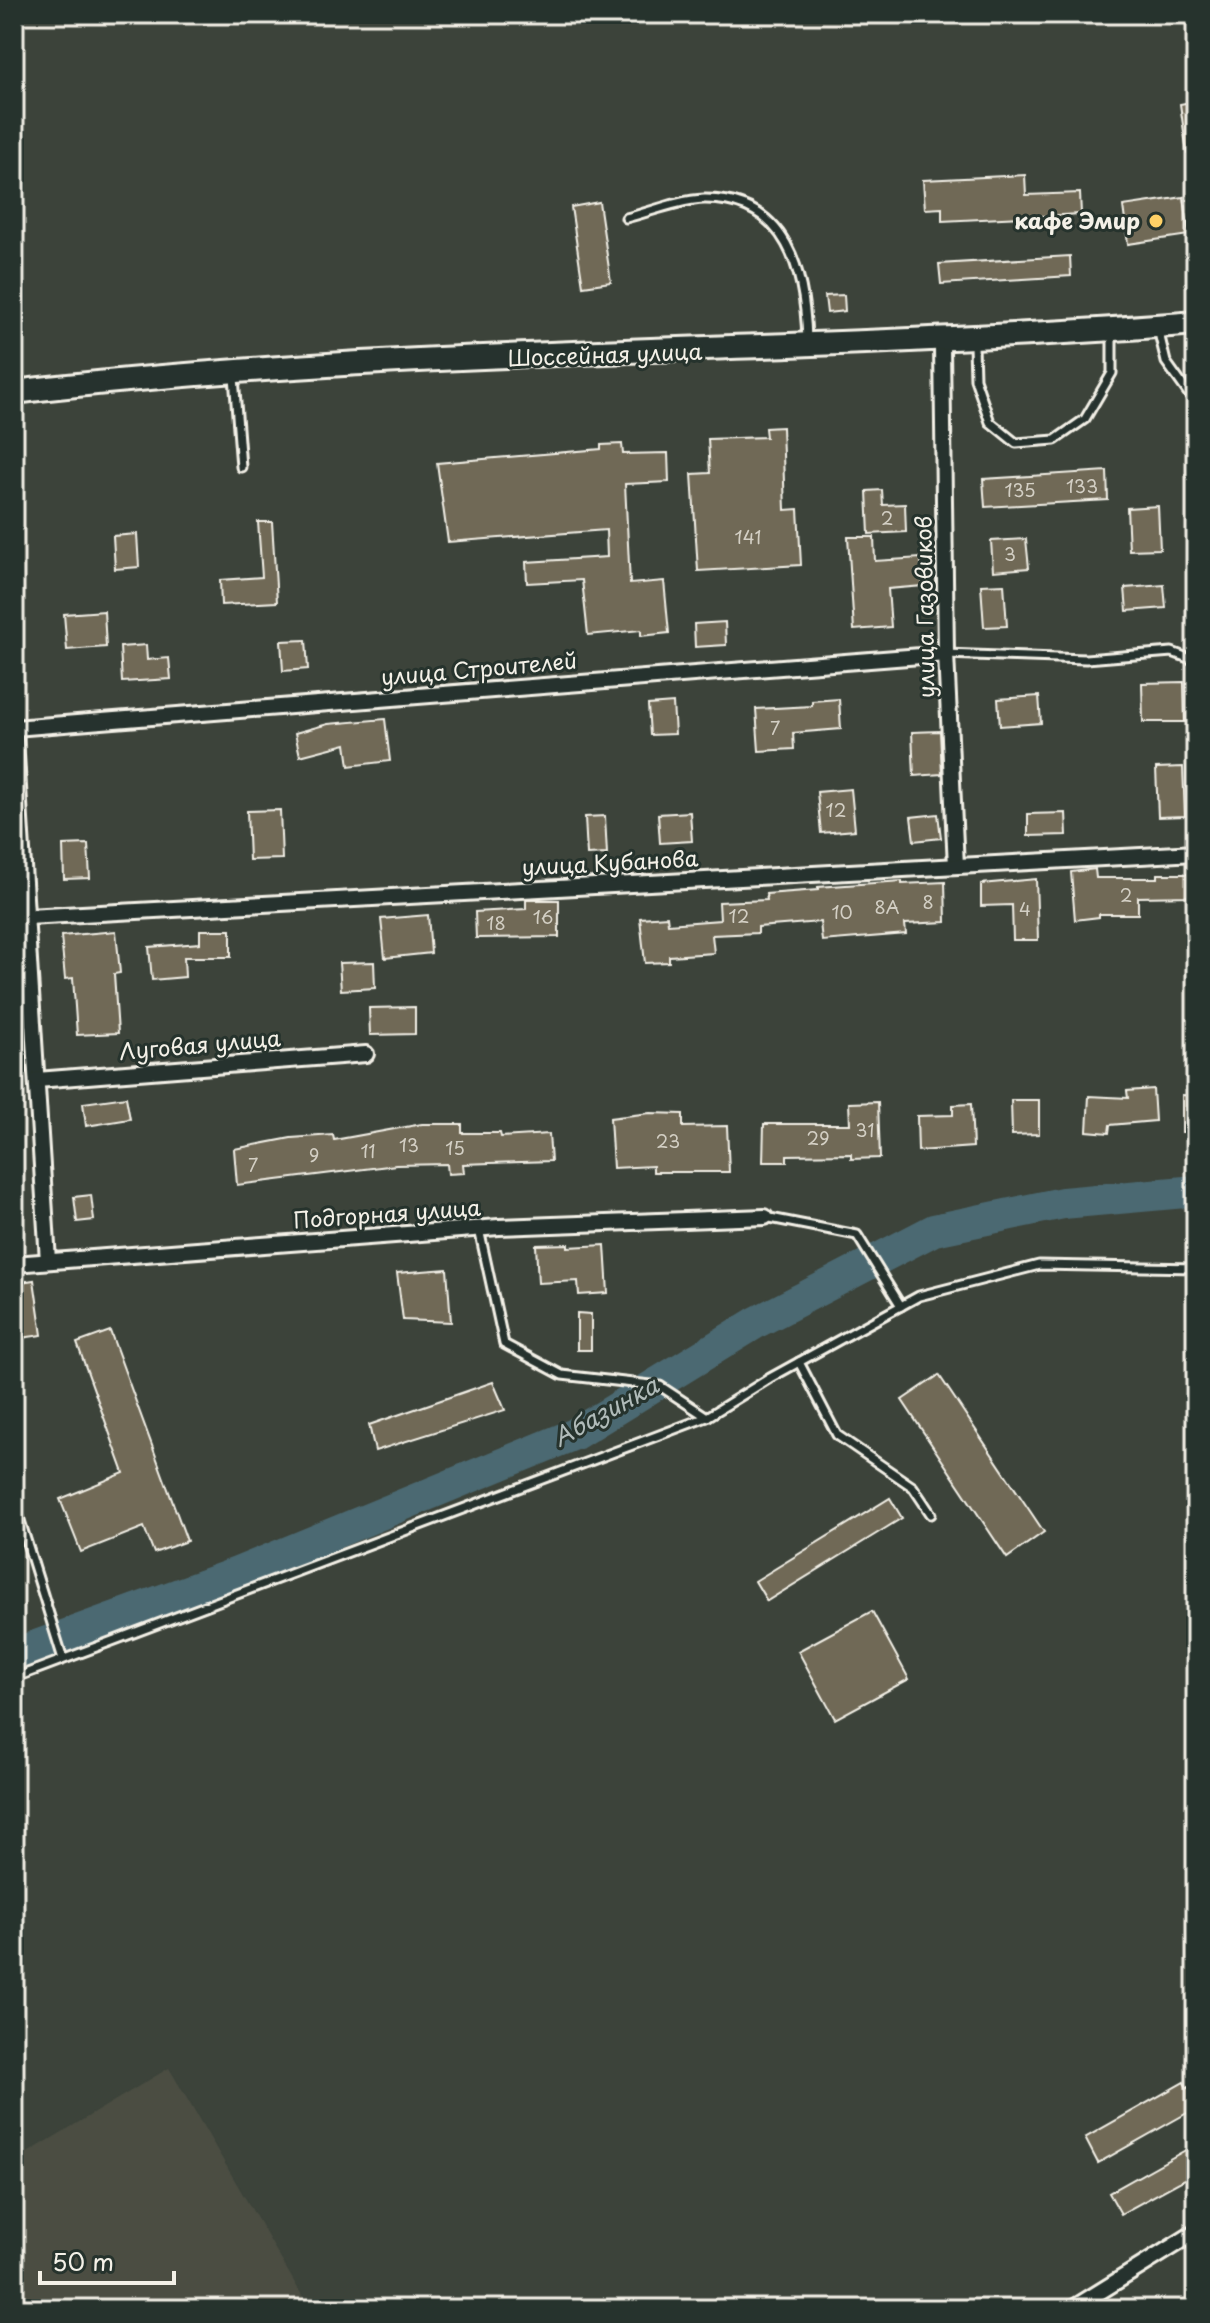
<svg xmlns="http://www.w3.org/2000/svg" width="1210" height="2323" font-family="'Playpen Sans',sans-serif">
<style>
.built{fill:#4b4e43}
.lines{fill:none;stroke-linecap:round;stroke-linejoin:round}
.river{stroke:#4b6972;stroke-width:32}
.building{fill:#6f6957;stroke:#f4f1e8;stroke-width:2}
.service-casing{stroke:#f4f1e8;stroke-width:13}
.minor-casing{stroke:#f4f1e8;stroke-width:20}
.secondary-casing{stroke:#f4f1e8;stroke-width:28}
.service{stroke:#26332d;stroke-width:7}
.minor{stroke:#26332d;stroke-width:14}
.secondary{stroke:#26332d;stroke-width:22}
.poi-dot{fill:#ffd166;stroke:#26332d;stroke-width:3}
.labels{text-anchor:middle;stroke-width:6;stroke-linejoin:round;paint-order:stroke}
.number-label{font-size:18px;fill:#d3cfc4}
.poi-label{font-size:22px;font-weight:bold;fill:#f4f1e8;stroke:#26332d;text-anchor:end}
.street-label{font-size:22px;fill:#f4f1e8;stroke:#26332d}
.water-label{font-size:24px;font-style:italic;fill:#b0bbb9;stroke:#26332d}
</style>
<rect width="100%" height="100%" fill="#3c433a"/>
<filter id="ink" filterUnits="userSpaceOnUse"><feTurbulence type="fractalNoise" baseFrequency=".0125" numOctaves="2"/><feDisplacementMap in="SourceGraphic" scale="16" xChannelSelector="R" yChannelSelector="G"/><feConvolveMatrix kernelMatrix="1 2 1 2 8 2 1 2 1" color-interpolation-filters="sRGB"/></filter>
<g filter="url(#ink)">
<polygon class="built" points="169,2068 310,2309 14,2309 14,2161"/>
<g class="lines">
<polyline class="river" points="14,1654 237,1573 575,1434 757,1322 934,1230 1063,1203 1196,1191"/>
</g>
<g class="building">
<polygon points="1196,101 1196,152 1187,153 1180,104"/>
<polygon points="1025,175 1026,195 1080,193 1081,214 942,221 942,208 925,209 923,180"/>
<polygon points="1184,197 1189,235 1128,244 1123,206"/>
<polygon points="599,202 611,282 583,286 571,207"/>
<polygon points="1070,256 1071,276 941,284 939,264"/>
<polygon points="844,295 845,311 827,313 825,296"/>
<polygon points="782,427 785,510 798,509 801,565 698,571 692,474 710,473 708,439 766,437 765,428"/>
<polygon points="622,444 623,454 668,453 669,482 625,484 630,584 664,581 669,633 641,636 641,630 588,635 582,580 527,583 526,562 607,557 606,530 448,542 437,463 601,449 601,445"/>
<polygon points="1107,471 1108,500 985,507 983,479"/>
<polygon points="882,490 883,505 905,504 906,532 869,534 867,491"/>
<polygon points="1158,506 1160,549 1129,550 1127,508"/>
<polygon points="258,522 272,522 277,602 221,605 220,580 262,577"/>
<polygon points="137,534 139,567 115,569 113,536"/>
<polygon points="848,537 874,537 875,561 921,558 923,586 888,589 891,627 854,630"/>
<polygon points="1026,539 1029,568 993,571 991,541"/>
<polygon points="1004,584 1007,626 984,627 981,585"/>
<polygon points="1164,585 1166,608 1127,611 1125,588"/>
<polygon points="104,611 106,647 67,650 64,614"/>
<polygon points="725,622 726,645 695,647 694,624"/>
<polygon points="306,640 308,669 283,671 281,641"/>
<polygon points="146,645 147,660 169,658 171,679 122,682 120,647"/>
<polygon points="1184,682 1185,722 1143,722 1142,683"/>
<polygon points="1039,696 1041,723 1000,726 998,699"/>
<polygon points="839,699 841,729 793,733 794,749 759,751 756,709 812,706 812,701"/>
<polygon points="673,703 675,734 650,735 648,705"/>
<polygon points="385,719 390,761 349,766 346,744 300,756 295,733 328,724"/>
<polygon points="940,731 942,774 914,776 912,732"/>
<polygon points="1183,767 1185,816 1158,817 1156,768"/>
<polygon points="851,789 855,830 821,833 817,792"/>
<polygon points="280,810 282,859 249,860 247,811"/>
<polygon points="690,812 692,841 660,843 658,814"/>
<polygon points="1066,813 1067,835 1028,836 1028,814"/>
<polygon points="938,814 941,838 914,841 911,817"/>
<polygon points="605,816 607,854 587,855 585,817"/>
<polygon points="88,844 90,878 64,879 63,845"/>
<polygon points="1095,869 1096,878 1158,878 1158,874 1191,874 1191,896 1138,897 1138,914 1099,914 1099,917 1075,920 1071,872"/>
<polygon points="1036,879 1038,940 1013,940 1012,905 981,906 981,884"/>
<polygon points="902,881 902,884 945,882 946,922 905,924 906,934 822,941 820,922 758,927 758,933 712,935 714,953 669,956 669,962 645,963 640,918 667,916 668,924 720,920 719,902 767,900 766,894 818,890 818,887"/>
<polygon points="526,900 559,900 559,937 476,938 475,912 526,909"/>
<polygon points="428,915 431,953 385,958 381,919"/>
<polygon points="200,930 231,930 231,957 184,957 185,977 152,980 149,947 200,943"/>
<polygon points="116,931 120,973 114,974 118,1033 77,1035 73,978 65,979 61,936"/>
<polygon points="374,962 375,988 341,990 339,963"/>
<polygon points="415,1007 415,1034 370,1035 369,1008"/>
<polygon points="1153,1089 1155,1121 1110,1125 1109,1133 1087,1131 1089,1096 1128,1098 1127,1091"/>
<polygon points="1182,1095 1196,1096 1196,1132 1182,1132"/>
<polygon points="126,1097 130,1119 86,1126 83,1103"/>
<polygon points="1011,1100 1039,1100 1039,1134 1012,1135"/>
<polygon points="878,1102 880,1158 851,1159 851,1154 787,1155 787,1162 763,1162 764,1124 850,1124 849,1103"/>
<polygon points="971,1104 973,1147 918,1151 917,1116 953,1115 953,1105"/>
<polygon points="650,1113 683,1114 683,1127 727,1126 729,1172 653,1172 653,1166 613,1168 610,1118"/>
<polygon points="422,1124 462,1124 462,1133 500,1133 501,1137 549,1134 551,1161 463,1164 464,1173 448,1174 447,1164 396,1165 237,1185 234,1149 291,1138 333,1135 334,1140"/>
<polygon points="91,1195 94,1220 77,1222 74,1197"/>
<polygon points="568,1244 568,1247 605,1245 608,1293 579,1295 578,1281 538,1283 536,1245"/>
<polygon points="447,1269 451,1322 403,1320 397,1273"/>
<polygon points="34,1280 42,1335 14,1339 14,1283"/>
<polygon points="577,1313 591,1314 591,1350 577,1350"/>
<polygon points="110,1331 187,1541 154,1553 144,1527 81,1552 60,1499 124,1473 77,1343"/>
<polygon points="939,1375 1044,1532 1007,1558 902,1400"/>
<polygon points="493,1382 505,1410 375,1451 369,1425"/>
<polygon points="890,1498 902,1518 767,1601 755,1581"/>
<polygon points="872,1611 909,1679 835,1719 798,1651"/>
<polygon points="1184,2082 1187,2088 1196,2083 1196,2108 1098,2163 1085,2138"/>
<polygon points="1191,2147 1196,2155 1196,2173 1121,2214 1109,2193"/>
</g>
<g class="lines">
<defs>
<g id="service">
<path d="M626 218C650 212 679 200 704 199 788 198 805 273 807 340"/>
<polyline points="1159,333 1166,362 1196,404"/>
<polyline points="974,345 975,379 990,422 1016,443 1055,440 1085,419 1112,373 1112,337"/>
<polyline points="234,377 241,467"/>
<polyline points="946,654 1086,659 1172,652 1196,661"/>
<polyline points="765,1217 857,1235 901,1306"/>
<polyline points="479,1229 504,1344 562,1375 660,1386 707,1417 770,1378 919,1296 1039,1265 1196,1268"/>
<polyline points="799,1362 837,1435 913,1487 931,1514"/>
<polyline points="14,1501 63,1659"/>
<polyline points="14,1678 707,1417"/>
</g>
<g id="minor">
<polyline points="942,347 946,654 956,866"/>
<polyline points="14,724 48,1261"/>
<polyline points="14,728 946,654"/>
<polyline points="27,917 1196,853"/>
<polyline points="37,1080 366,1054"/>
<polyline points="14,1264 499,1227 765,1217"/>
<polyline points="1072,2309 1196,2232"/>
</g>
<path id="secondary" d="M14 392C405 346 803 354 1196 323"/>
</defs>
<use href="#service" class="service-casing"/>
<use href="#minor" class="minor-casing"/>
<use href="#secondary" class="secondary-casing"/>
<use href="#service" class="service"/>
<use href="#minor" class="minor"/>
<use href="#secondary" class="secondary"/>
</g>
</g>
<circle class="poi-dot" cx="1156" cy="221" r="8"/>
<g class="labels">
<g class="number-label">
<text x="1082" y="493">133</text>
<text x="1020" y="497">135</text>
<text x="887" y="525">2</text>
<text x="748" y="544">141</text>
<text x="1010" y="561">3</text>
<text x="775" y="735">7</text>
<text x="836" y="817">12</text>
<text x="1126" y="902">2</text>
<text x="928" y="909">8</text>
<text x="887" y="914">8А</text>
<text x="1025" y="916">4</text>
<text x="842" y="919">10</text>
<text x="739" y="923">12</text>
<text x="543" y="924">16</text>
<text x="496" y="930">18</text>
<text x="865" y="1137">31</text>
<text x="818" y="1145">29</text>
<text x="668" y="1148">23</text>
<text x="409" y="1152">13</text>
<text x="455" y="1155">15</text>
<text x="368" y="1158">11</text>
<text x="314" y="1162">9</text>
<text x="253" y="1172">7</text>
</g>
<g class="poi-label">
<text x="1140" y="229">кафе Эмир</text>
</g>
<g class="street-label">
<text transform="translate(605 355) rotate(-2)" y="8">Шоссейная улица</text>
<text transform="translate(925 607) rotate(-91)" y="8">улица Газовиков</text>
<text transform="translate(479 669) rotate(-5)" y="8">улица Строителей</text>
<text transform="translate(610 863) rotate(-3)" y="8">улица Кубанова</text>
<text transform="translate(200 1045) rotate(-5)" y="8">Луговая улица</text>
<text transform="translate(387 1214) rotate(-4)" y="8">Подгорная улица</text>
</g>
<g class="water-label">
<text transform="translate(606 1412) rotate(-29)" y="8">Абазинка</text>
</g>
</g>
<rect width="1210" height="2323" fill="none" stroke="#26332d" stroke-width="48"/>
<rect x="24" y="24" width="1162" height="2275" fill="none" stroke="#f4f1e8" stroke-width="3" filter="url(#ink)"/>
<path d="M40 2271v12h134v-12" fill="none" stroke="#f4f1e8" stroke-width="4"/>
<text x="52" y="2271" font-size="24" fill="#f4f1e8" stroke="#26332d" stroke-width="6" paint-order="stroke">50 m</text>
</svg>
